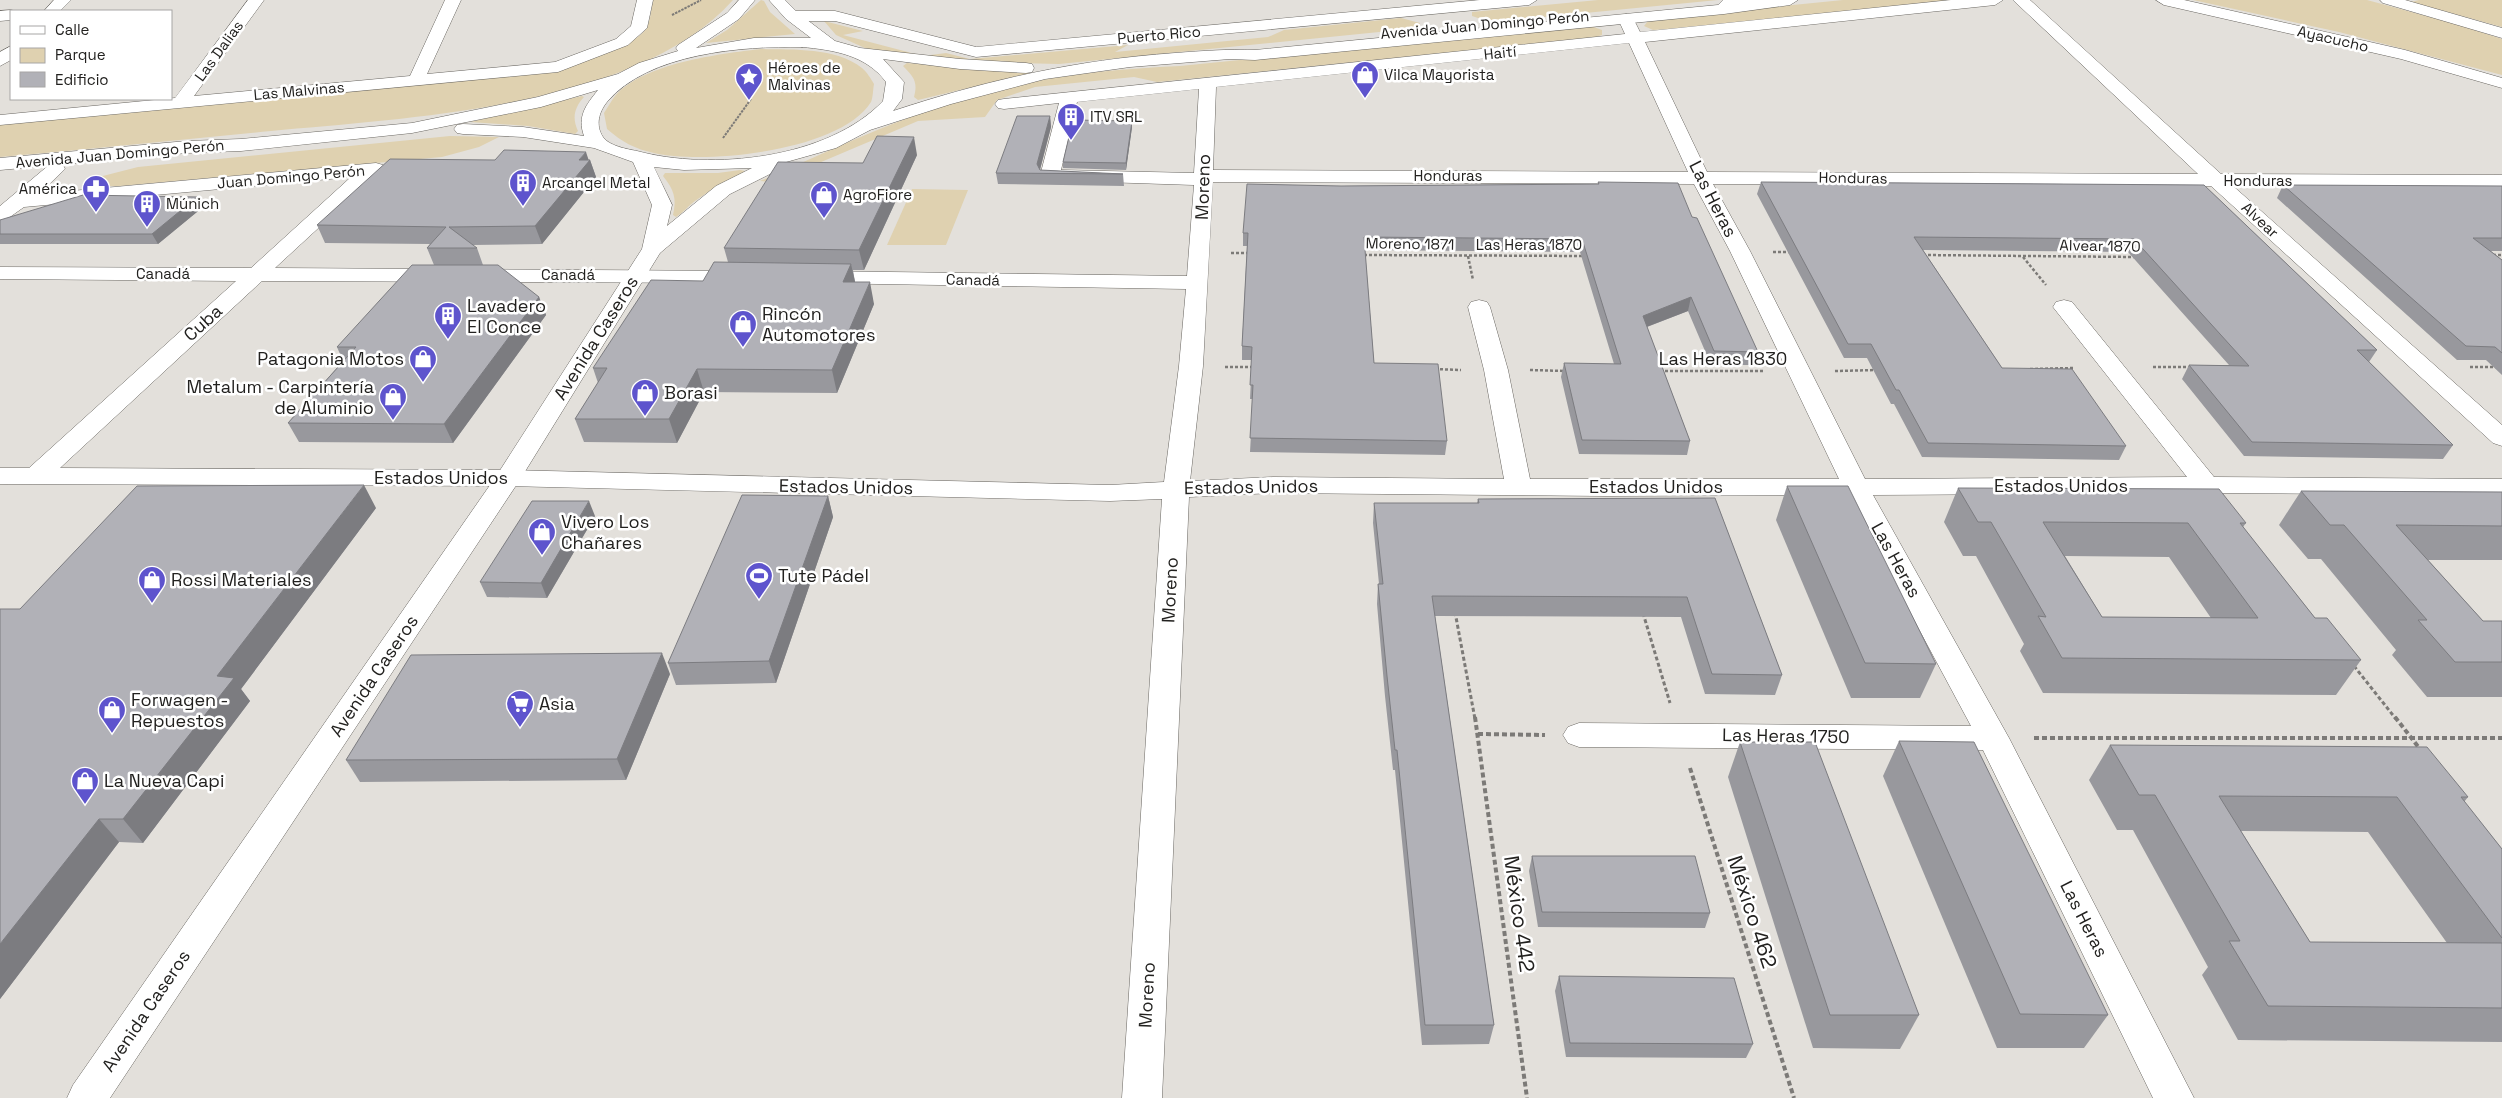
<svg xmlns="http://www.w3.org/2000/svg" width="2502" height="1098" font-family="'Space Grotesk',sans-serif">
<style>
.green{fill:#dfd1b0}
.lines{fill:none;stroke-linecap:round;stroke-linejoin:round}
.minor-casing{stroke:#696661;stroke-width:1}
.major-casing{stroke:#696661;stroke-width:1}
.highway-casing{stroke:#696661;stroke-width:1}
.path-far3{stroke:#7c7a77;stroke-width:2;stroke-dasharray:2.5 1;stroke-linecap:butt}
.path-far2{stroke:#7c7a77;stroke-width:2.5;stroke-dasharray:3 2;stroke-linecap:butt}
.path-far1{stroke:#7c7a77;stroke-width:3;stroke-dasharray:4 2.5;stroke-linecap:butt}
.path{stroke:#7c7a77;stroke-width:4;stroke-dasharray:5 3;stroke-linecap:butt}
.minor{fill:#fff;fill-rule:evenodd}
.major{fill:#fff;fill-rule:evenodd}
.highway{fill:#fff;fill-rule:evenodd}
.wall{fill:#98989d;fill-rule:evenodd}
.shaded-wall{fill:#7c7c80}
.building{fill:#b1b1b7;stroke:#7c7c80;fill-rule:evenodd}
.labels{text-anchor:middle;stroke-width:5;stroke-linejoin:round;paint-order:stroke}
.far-street-label{font-size:15px;fill:#22211f;stroke:#fff}
.far-poi-label{font-size:15px;fill:#22211f;stroke:#fff;text-anchor:start}
.street-label{font-size:18px;fill:#22211f;stroke:#fff}
.poi-label{font-size:18px;fill:#22211f;stroke:#fff;text-anchor:start}
.near-street-label{font-size:21px;fill:#22211f;stroke:#fff}
</style>
<rect width="100%" height="100%" fill="#e3e0db"/>
<g class="green">
<path d="M653 0H733C637 108 407 118 271 131 181 140 90 149 0 157V125L550 72C571 65 639 46 647 27 651 19 651 8 653 0Z"/>
<polygon points="761,0 764,1 770,12 795,34 706,43 727,30"/>
<polygon points="1598,0 1718,0 1513,20 1484,20 1472,16 1472,12"/>
<polygon points="1843,0 1961,0 1667,29 1653,30 1644,26 1648,21 1662,18"/>
<polygon points="2193,0 2367,0 2463,26 2502,39 2502,75 2339,32"/>
<polygon points="2419,0 2502,0 2502,27 2411,2"/>
<polygon points="1401,18 1420,23 1419,26 1409,29 1059,64 1010,63 916,56 867,49 836,35 824,21 863,31 843,35 923,56 946,53 970,59 1128,45 1115,52 1268,37 1284,30"/>
<path d="M1577 26H1591L1602 30V35L1593 38 1157 82 1134 77 1035 87 997 100 985 117 918 121 774 182 760 181C836 148 919 108 1000 89 1060 74 1119 69 1180 66Z"/>
<path d="M761 49C793 50 835 47 862 68 867 72 871 79 874 84 873 89 873 98 871 102 841 151 705 165 654 153 635 149 622 142 607 129L604 113C608 107 611 101 615 96 644 63 719 54 761 49Z"/>
<path d="M907 63 1031 73 918 100 914 97C918 82 914 77 903 66Z"/>
<path d="M582 96 584 97C574 108 572 118 578 131L575 134 528 126 470 122Z"/>
<polygon points="450,136 499,137 479,147 442,157 120,186 95,186 86,183 87,180 138,167"/>
<path d="M740 170 745 171 744 173C727 181 710 190 695 201 688 206 683 213 676 217L673 215C677 198 674 190 663 176L665 173H718Z"/>
<polygon points="912,189 968,190 946,245 887,245"/>
</g>
<g class="lines">
<defs>
<g id="minor">
<polygon points="54,0 71,0 60,11 44,11"/>
<polygon points="248,0 264,0 194,96 410,76 445,0 461,0 427,74 555,62 616,39 631,26 637,0 653,0 647,28 628,45 558,72 0,125 0,115 175,98"/>
<polygon points="1480,0 1537,0 1529,5 976,57 835,21 792,21 784,16 792,11 835,11 976,47"/>
<path d="M1951 0H2003L1995 5 1645 42 1707 172 2198 174 2013 0H2030L2221 174 2502 175V187L2233 186 2502 425V446L2493 443 2211 186 1713 184 1750 251 1865 479 2187 477 2053 307 2056 302 2064 300 2072 302 2214 477 2502 479V495L2207 493 1873 495 2009 738 2194 1098H2153L1983 750 1579 747 1568 743 1563 735 1568 727 1579 723 1971 726 1847 495 1606 496 1273 493 1189 497 1162 1098H1122L1162 499 1110 501 508 486 0 484V468H29L236 281 0 279V267L251 268 351 177 24 207 7 219 0 221V206L49 165H63L65 169 39 194 376 163 383 165 385 169 383 173 376 175 275 268 743 271 751 272 754 277 751 282 743 283 262 281 60 468 508 470 1110 485 1164 482 1179 366 1186 289 816 283 808 282 805 277 808 272 816 271 1187 276 1194 185 1043 180 1040 176 1059 103 1004 109 998 108 995 104 998 100 1004 99 1625 34 1618 19 1626 14 1632 16 1640 32ZM1629 43 1688 172 1213 170 1216 87ZM1199 89 1194 173 1061 170 1077 102ZM1213 182 1694 184 1730 251 1839 479H1530L1508 370 1490 307 1487 302 1479 300 1471 302 1468 307 1484 370 1504 479 1273 477 1190 481 1203 366Z"/>
<polygon points="2156,0 2184,0 2405,50 2502,78 2502,88 2401,59 2164,5"/>
<polygon points="11,10 15,11 11,11 11,20 0,21 0,11"/>
<polygon points="11,46 11,60 0,66 0,52"/>
</g>
<path id="major" d="M739 0H755L739 19 696 48 754 38H811L786 19 769 0H785L798 13 835 41 860 48 960 59 1026 63 1032 64 1034 68 1032 72 1026 73 960 69 883 59 904 82 902 99 893 111C987 80 1076 60 1175 53 1202 51 1228 49 1255 50L1718 5 1723 0H1798L1790 5 1724 14 1255 60 1230 59 1130 67 1045 79 951 104 870 130 836 148 779 164 780 166 778 170 730 194 660 253 521 478 110 1098H67L73 1085 497 475 642 249 652 205 633 162 594 148 523 137 463 134 457 133 454 129 457 125 463 124 523 127 584 136C577 116 586 105 598 90L541 107 412 133 241 151 187 153 0 170V158L187 141 241 139 412 123 538 97 618 74 639 63 678 51 676 48 678 45 727 13ZM802 47C834 50 866 55 886 82L883 101C828 159 711 171 637 151 627 149 609 146 603 137 595 125 599 112 607 102 648 53 743 46 802 47ZM654 167 684 170 752 168 716 186 667 226 672 205Z"/>
<polygon id="highway" points="2380,0 2405,0 2502,28 2502,38 2383,3"/>
</defs>
<use href="#minor" class="minor-casing"/>
<use href="#major" class="major-casing"/>
<use href="#highway" class="highway-casing"/>
<g class="path-far3">
<polyline points="672,15 701,0"/>
<polyline points="723,138 751,99 752,68"/>
</g>
<g class="path-far2">
<polyline points="1773,252 1790,252"/>
<polyline points="1231,253 1250,253"/>
<polyline points="1364,255 1585,256"/>
<polyline points="1923,255 2135,257"/>
<polyline points="2493,255 2502,255"/>
<polyline points="1468,256 1473,280"/>
<polyline points="2023,257 2046,285"/>
<polyline points="1225,367 1254,367"/>
<polyline points="2153,367 2191,367"/>
<polyline points="2470,367 2502,367"/>
<polyline points="1435,369 1461,370"/>
<polyline points="2030,369 2074,368"/>
<polyline points="1530,370 1566,371"/>
<polyline points="1660,371 1764,371"/>
<polyline points="1835,371 1876,370"/>
</g>
<g class="path-far1">
<polyline points="1455,612 1475,719"/>
<polyline points="1643,613 1670,703"/>
<polyline points="2354,666 2396,719"/>
</g>
<g class="path">
<polyline points="1475,717 1527,1098"/>
<polyline points="2395,717 2420,749"/>
<polyline points="1478,734 1545,735"/>
<polyline points="2034,738 2502,738"/>
<polyline points="1690,768 1794,1098"/>
</g>
<use href="#minor" class="minor"/>
<use href="#major" class="major"/>
<use href="#highway" class="highway"/>
</g>
<g class="wall">
<polygon points="1050,116 1051,127 1040,170 1123,174 1124,186 998,184 996,173"/>
<polygon points="1132,121 1132,127 1126,170 1063,168 1063,162"/>
<polygon points="917,155 864,270 853,270 855,282 874,304 837,393 704,392 677,443 584,442 575,419 598,383 593,368 703,281 728,262 724,248 863,163"/>
<polygon points="589,160 590,160 596,177 542,244 472,245 477,248 483,265 539,297 546,315 453,443 299,442 288,423 343,361 337,347 434,265 427,248 430,244 325,243 317,225"/>
<polygon points="1598,182 1692,217 1758,352 1754,365 1711,365 1688,311 1647,327 1690,441 1687,455 1579,454 1561,377 1564,363 1614,364 1580,252 1365,250 1374,363 1447,441 1445,455 1250,452 1253,399 1250,399 1252,360 1242,360 1242,346 1247,246 1243,246 1243,233 1341,186 1598,184"/>
<polygon points="1761,182 2204,185 2377,350 2369,362 2453,445 2443,459 2244,456 2182,379 2189,365 2229,365 2128,252 1923,250 2002,368 2126,446 2119,460 1922,457 1894,404 1891,404 1867,358 1844,358 1757,194"/>
<polygon points="2283,185 2502,186 2502,251 2491,251 2502,260 2502,375 2486,360 2457,360 2277,198"/>
<polygon points="197,197 203,207 158,244 0,244 0,220"/>
<polygon points="1787,486 1936,664 1920,698 1851,698 1776,520"/>
<path d="M1958 488 2246 523 2243 527 2315 618 2361 660 2336 695 2043 693 2020 651 2024 644 1976 556H1963L1944 522ZM2065 556 2169 557 2211 618 2102 617Z"/>
<polygon points="2301,491 2502,492 2502,560 2428,560 2483,621 2502,621 2502,697 2427,697 2392,655 2396,650 2321,559 2308,559 2279,525"/>
<polygon points="828,496 833,517 776,683 676,685 668,663"/>
<polygon points="1715,498 1782,675 1775,695 1705,694 1681,617 1435,616 1494,1025 1489,1044 1422,1045 1395,770 1393,770 1385,696 1377,604 1378,584 1379,584 1373,523 1374,503 1477,503 1478,499"/>
<polygon points="376,508 241,689 250,701 143,843 119,842 0,999 20,609"/>
<polygon points="595,516 547,598 487,597 480,582"/>
<polygon points="670,674 626,780 360,782 346,760"/>
<polygon points="1899,741 2108,1015 2084,1048 1997,1048 1883,776"/>
<polygon points="1740,742 1919,1015 1900,1049 1813,1048 1728,777"/>
<path d="M2110 745 2468 797 2464 802 2502 849V1042L2238 1040 2202 975 2208 967 2133 830H2117L2089 780ZM2241 831 2368 832 2447 943 2310 942Z"/>
<polygon points="1532,856 1710,913 1705,928 1538,927 1529,871"/>
<polygon points="1559,976 1753,1044 1746,1058 1566,1057 1555,991"/>
</g>
<g class="shaded-wall">
<polygon points="1050,116 1051,127 1039,173 1037,164"/>
<polygon points="1132,121 1132,127 1126,170 1126,163"/>
<polygon points="914,137 917,155 864,270 859,250"/>
<polygon points="586,152 589,161 590,160 596,177 542,244 535,226 579,160"/>
<polygon points="197,197 203,207 158,244 152,234"/>
<polygon points="851,264 856,286 843,282"/>
<polygon points="870,282 874,304 837,393 832,370"/>
<polygon points="539,297 546,315 453,443 444,424"/>
<polygon points="1691,297 1688,311 1641,329 1643,316"/>
<polygon points="697,369 704,392 677,443 669,419"/>
<polygon points="364,485 376,508 241,689 250,701 143,843 123,819 217,676"/>
<polygon points="828,496 833,517 776,683 769,661"/>
<polygon points="589,501 595,516 547,598 541,583"/>
<polygon points="662,653 670,674 626,780 617,759"/>
<polygon points="99,819 119,842 0,999 0,944"/>
</g>
<g class="building">
<polygon points="1017,116 1050,116 1037,164 1040,170 1123,174 996,173"/>
<polygon points="1073,120 1132,121 1126,163 1063,162"/>
<polygon points="877,136 914,137 859,250 724,248 778,162 863,163"/>
<polygon points="504,150 586,152 579,160 590,160 535,226 449,227 477,248 427,248 446,227 317,225 390,159 495,160"/>
<polygon points="1598,182 1678,183 1692,217 1697,218 1758,352 1714,351 1691,297 1643,316 1690,441 1582,440 1564,363 1621,364 1582,239 1364,237 1374,363 1438,364 1447,441 1250,438 1253,385 1250,385 1252,347 1242,346 1248,233 1243,233 1247,184 1341,186 1599,184"/>
<polygon points="1761,182 2204,185 2377,350 2357,350 2453,445 2252,442 2189,365 2249,366 2134,239 1914,237 2002,368 2072,369 2126,446 1928,443 1899,390 1896,390 1871,344 1848,344"/>
<polygon points="2283,185 2502,186 2502,238 2473,238 2502,260 2502,353 2495,347 2466,346"/>
<polygon points="83,195 197,197 152,234 0,234 0,220"/>
<polygon points="714,262 851,264 843,282 870,282 832,370 697,369 669,419 575,419 607,368 593,368 651,280 703,281"/>
<polygon points="412,265 498,265 539,297 444,424 288,423 356,347 337,347"/>
<polygon points="364,485 217,676 234,678 123,819 99,819 0,944 0,609 20,609 137,486"/>
<polygon points="1787,486 1848,486 1936,664 1865,663"/>
<path d="M1958 488 2219 489 2246 523H2240L2315 618H2327L2361 660 2062 658 2038 616 2046 617 1991 522H1978ZM2043 522 2188 523 2258 618 2102 617Z"/>
<polygon points="2301,491 2502,492 2502,526 2396,525 2483,621 2502,621 2502,662 2455,662 2418,620 2427,620 2344,525 2330,525"/>
<polygon points="742,495 828,496 769,661 668,663"/>
<polygon points="1715,498 1782,675 1712,674 1687,597 1432,596 1494,1025 1425,1025 1397,750 1395,750 1387,676 1378,584 1383,584 1374,503 1479,503 1478,499"/>
<polygon points="532,501 589,501 541,583 480,582"/>
<polygon points="662,653 617,759 346,760 411,655"/>
<polygon points="1899,741 1974,742 2108,1015 2020,1014"/>
<polygon points="1740,742 1815,742 1919,1015 1830,1015"/>
<polygon points="2110,745 2427,747 2468,797 2461,797 2502,849 2502,938 2397,797 2219,796 2310,942 2502,943 2502,1008 2268,1006 2229,941 2240,941 2155,795 2139,795"/>
<polygon points="1532,856 1695,856 1710,913 1542,912"/>
<polygon points="1559,976 1734,978 1753,1044 1570,1043"/>
</g>
<defs>
<symbol id="shop-pin" viewBox="-11 -11 22 30"><path d="M0 17L-7.5 6A9.5 9.5 0 1 1 7.5 6Z" fill="#5e54cd" stroke="#fff"/><path d="M-5-2.5h2.3a2.7 3.5 0 0 1 5.4 0H5L5.5 6h-11ZM-1.5-2.5h3a1.5 2.3 0 0 0-3 0Z" fill="#fff"/></symbol>
<symbol id="sight-pin" viewBox="-11 -11 22 30"><path d="M0 17L-7.5 6A9.5 9.5 0 1 1 7.5 6Z" fill="#5e54cd" stroke="#fff"/><path d="M0-6L1.8-2.2L6-1.7L2.9 1.2L3.7 5.4L0 3.3L-3.7 5.4L-2.9 1.2L-6-1.7L-1.8-2.2Z" fill="#fff"/></symbol>
<symbol id="building-pin" viewBox="-11 -11 22 30"><path d="M0 17L-7.5 6A9.5 9.5 0 1 1 7.5 6Z" fill="#5e54cd" stroke="#fff"/><path d="M-4-6H4V6H1V3H-1V6H-4ZM-2.5-4.3h1.7v1.8h-1.7ZM.8-4.3h1.7v1.8H.8ZM-2.5-1h1.7V.8h-1.7ZM.8-1h1.7V.8H.8Z" fill="#fff"/></symbol>
<symbol id="pharmacy-pin" viewBox="-11 -11 22 30"><path d="M0 17L-7.5 6A9.5 9.5 0 1 1 7.5 6Z" fill="#5e54cd" stroke="#fff"/><path d="M-2-6h4v4h4v4h-4v4h-4v-4h-4v-4h4Z" fill="#fff"/></symbol>
<symbol id="stadium-pin" viewBox="-11 -11 22 30"><path d="M0 17L-7.5 6A9.5 9.5 0 1 1 7.5 6Z" fill="#5e54cd" stroke="#fff"/><path d="M0-5a6.5 5 0 1 0 0 10a6.5 5 0 1 0 0-10ZM-3.5-1.8h7v3.6h-7Z" fill="#fff"/></symbol>
<symbol id="supermarket-pin" viewBox="-11 -11 22 30"><path d="M0 17L-7.5 6A9.5 9.5 0 1 1 7.5 6Z" fill="#5e54cd" stroke="#fff"/><path d="M-6-5.5h2.5l.6 2H6L4.5 2H-2.5L-4.4-4H-6ZM-1.5 3.2a1.3 1.3 0 1 0 .1 0ZM3 3.2a1.3 1.3 0 1 0 .1 0Z" fill="#fff"/></symbol>
</defs>
<g fill-rule="evenodd">
<use href="#shop-pin" x="1349" y="59" width="32" height="43"/>
<use href="#sight-pin" x="733" y="61" width="32" height="43"/>
<use href="#building-pin" x="1055" y="101" width="32" height="43"/>
<use href="#building-pin" x="507" y="167" width="32" height="43"/>
<use href="#pharmacy-pin" x="80" y="173" width="32" height="43"/>
<use href="#shop-pin" x="808" y="179" width="32" height="43"/>
<use href="#building-pin" x="131" y="188" width="32" height="43"/>
<use href="#building-pin" x="432" y="300" width="32" height="43"/>
<use href="#shop-pin" x="727" y="308" width="32" height="43"/>
<use href="#shop-pin" x="407" y="343" width="32" height="43"/>
<use href="#shop-pin" x="629" y="377" width="32" height="43"/>
<use href="#shop-pin" x="377" y="381" width="32" height="43"/>
<use href="#shop-pin" x="526" y="516" width="32" height="43"/>
<use href="#stadium-pin" x="743" y="560" width="32" height="43"/>
<use href="#shop-pin" x="136" y="564" width="32" height="43"/>
<use href="#supermarket-pin" x="504" y="688" width="32" height="43"/>
<use href="#shop-pin" x="96" y="694" width="32" height="43"/>
<use href="#shop-pin" x="69" y="765" width="32" height="43"/>
</g>
<g class="labels">
<g class="far-street-label">
<text transform="translate(1485 25) rotate(-5)" y="5">Avenida Juan Domingo Perón</text>
<text transform="translate(1159 35) rotate(-5)" y="5">Puerto Rico</text>
<text transform="translate(2333 39) rotate(13)" y="5">Ayacucho</text>
<text transform="translate(219 51) rotate(-54)" y="5">Las Dalias</text>
<text transform="translate(1500 53) rotate(-6)" y="5">Haití</text>
<text transform="translate(299 91) rotate(-5)" y="5">Las Malvinas</text>
<text transform="translate(120 154) rotate(-5)" y="5">Avenida Juan Domingo Perón</text>
<text x="1448" y="181">Honduras</text>
<text transform="translate(291 177) rotate(-5)" y="5">Juan Domingo Perón</text>
<text transform="translate(1853 178) rotate(1)" y="5">Honduras</text>
<text x="2258" y="186">Honduras</text>
<text transform="translate(2260 220) rotate(43)" y="5">Alvear</text>
<text transform="translate(1410 244) rotate(1)" y="5">Moreno 1871</text>
<text x="1529" y="250">Las Heras 1870</text>
<text transform="translate(2100 246) rotate(1)" y="5">Alvear 1870</text>
<text x="163" y="279">Canadá</text>
<text x="568" y="280">Canadá</text>
<text transform="translate(973 280) rotate(1)" y="5">Canadá</text>
</g>
<g class="far-poi-label">
<text x="768" y="73">Héroes de<tspan x="768" dy="17">Malvinas</tspan></text>
<text x="1384" y="80">Vilca Mayorista</text>
<text x="1090" y="122">ITV SRL</text>
<text x="542" y="188">Arcangel Metal</text>
<text x="77" y="194" text-anchor="end">América</text>
<text x="843" y="200">AgroFiore</text>
<text x="166" y="209">Múnich</text>
</g>
<g class="street-label">
<text transform="translate(1203 187) rotate(-88)" y="6">Moreno</text>
<text transform="translate(1713 199) rotate(63)" y="6">Las Heras</text>
<text transform="translate(203 323) rotate(-42)" y="6">Cuba</text>
<text transform="translate(596 338) rotate(-58)" y="6">Avenida Caseros</text>
<text x="1723" y="365">Las Heras 1830</text>
<text x="441" y="484">Estados Unidos</text>
<text x="2061" y="492">Estados Unidos</text>
<text transform="translate(846 487) rotate(1)" y="6">Estados Unidos</text>
<text transform="translate(1251 487) rotate(-1)" y="6">Estados Unidos</text>
<text x="1656" y="493">Estados Unidos</text>
<text transform="translate(1896 560) rotate(61)" y="6">Las Heras</text>
<text transform="translate(1170 590) rotate(-87)" y="6">Moreno</text>
<text transform="translate(374 676) rotate(-56)" y="6">Avenida Caseros</text>
<text transform="translate(1786 736) rotate(1)" y="6">Las Heras 1750</text>
<text transform="translate(2084 919) rotate(63)" y="6">Las Heras</text>
<text transform="translate(1147 995) rotate(-87)" y="6">Moreno</text>
<text transform="translate(146 1011) rotate(-56)" y="6">Avenida Caseros</text>
</g>
<g class="poi-label">
<text x="467" y="312">Lavadero<tspan x="467" dy="21">El Conce</tspan></text>
<text x="762" y="320">Rincón<tspan x="762" dy="21">Automotores</tspan></text>
<text x="404" y="365" text-anchor="end">Patagonia Motos</text>
<text x="374" y="393" text-anchor="end">Metalum - Carpintería<tspan x="374" dy="21">de Aluminio</tspan></text>
<text x="664" y="399">Borasi</text>
<text x="561" y="528">Vivero Los<tspan x="561" dy="21">Chañares</tspan></text>
<text x="778" y="582">Tute Pádel</text>
<text x="171" y="586">Rossi Materiales</text>
<text x="131" y="706">Forwagen -<tspan x="131" dy="21">Repuestos</tspan></text>
<text x="539" y="710">Asia</text>
<text x="104" y="787">La Nueva Capi</text>
</g>
<g class="near-street-label">
<text transform="translate(1752 912) rotate(72)" y="7">México 462</text>
<text transform="translate(1519 914) rotate(82)" y="7">México 442</text>
</g>
</g>
<rect x="10" y="10" width="162" height="90" fill="#ffffff" stroke="#a7a6a5"/>
<rect x="20" y="26" width="25" height="8" fill="#ffffff" stroke="#a7a6a5"/>
<text x="55" y="35" font-size="15" fill="#22211f">Calle</text>
<rect x="20" y="48" width="25" height="15" fill="#dfd1b0" stroke="#a7a6a5"/>
<text x="55" y="60" font-size="15" fill="#22211f">Parque</text>
<rect x="20" y="72" width="25" height="15" fill="#b1b1b7" stroke="#a7a6a5"/>
<text x="55" y="85" font-size="15" fill="#22211f">Edificio</text>
</svg>
